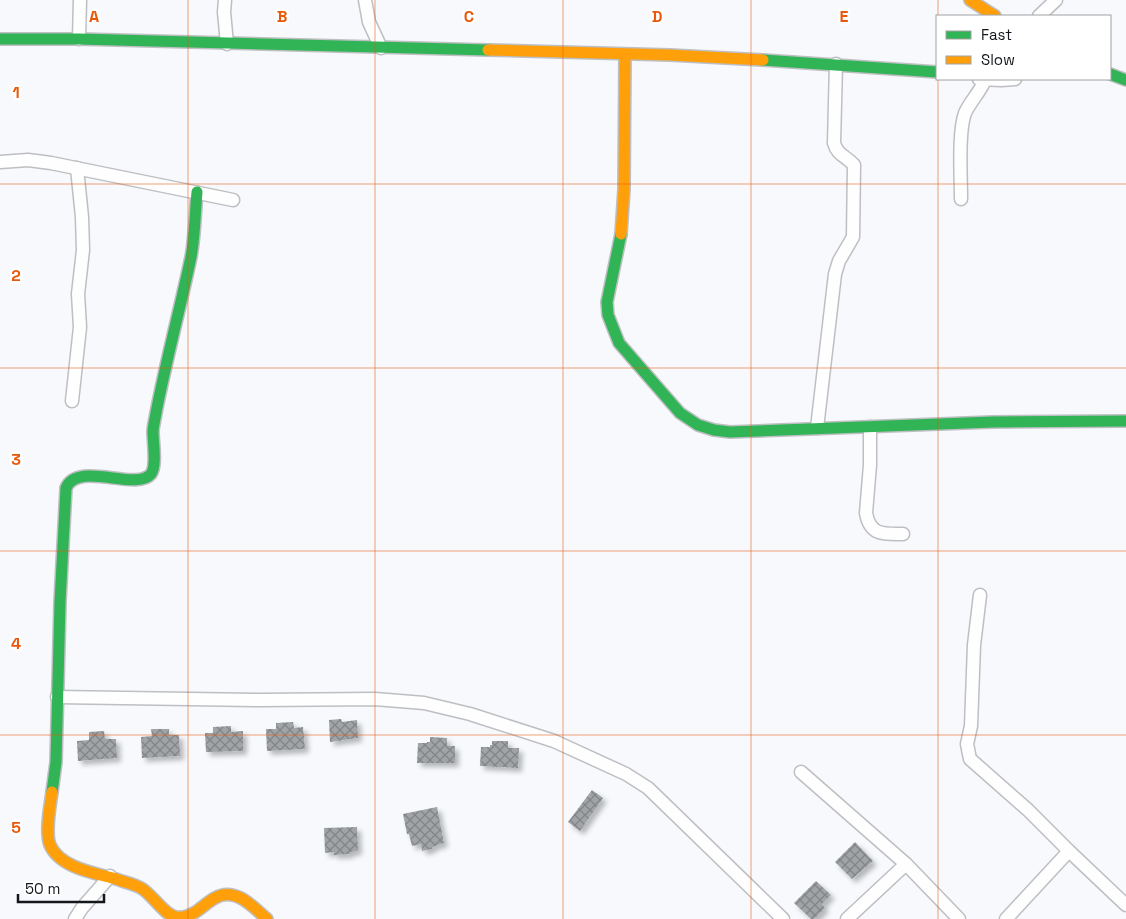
<svg xmlns="http://www.w3.org/2000/svg" width="1126" height="919" font-family="'Space Grotesk',sans-serif">
<style>
.building{fill:url(#building-cross-hatch);filter:url(#shadow)}
.lines{fill:none;stroke-linecap:round;stroke-linejoin:round}
.street-casing{stroke:#bdbfc2;stroke-width:15}
.fast-casing{stroke:#bdbfc2;stroke-width:14}
.slow-casing{stroke:#bdbfc2;stroke-width:14}
.street{stroke:#fefeff;stroke-width:12}
.fast{stroke:#30b455;stroke-width:11}
.slow{stroke:#ff9f0a;stroke-width:11}
.grid{fill:none;stroke:#e8590c;stroke-width:1;stroke-opacity:0.55}
.grid-label{font-size:16px;text-anchor:middle;font-weight:bold;fill:#e8590c;stroke:#fff;stroke-width:5;stroke-linejoin:round;paint-order:stroke}
</style>
<defs>
<pattern id="building-cross-hatch" width="8" height="8" patternUnits="userSpaceOnUse" patternTransform="scale(1.25)"><rect width="8" height="8" fill="#a1a4a7"/><path d="M0 0l8 8M0 8l8-8" fill="none" stroke="#828587"/></pattern>
<filter id="shadow"><feDropShadow dx="4" dy="4" stdDeviation="2.5" flood-color="#0004"/></filter>
</defs>
<rect width="100%" height="100%" fill="#f7f9fc"/>
<g class="building">
<polygon points="341,719 342,722 357,720 358,738 330,742 329,720"/>
<polygon points="293,722 294,728 303,727 305,749 267,751 266,729 276,729 276,723"/>
<polygon points="231,726 231,732 243,731 243,751 206,752 205,733 213,733 213,727"/>
<polygon points="151,729 169,729 169,735 179,735 180,756 142,758 141,737 152,736"/>
<polygon points="104,731 105,739 116,739 117,758 78,761 77,741 89,740 89,732"/>
<polygon points="430,737 447,738 447,746 455,746 455,763 417,763 418,743 427,743 427,742 430,742"/>
<polygon points="492,741 508,741 508,748 519,748 518,768 480,766 481,747 490,747 490,745 492,745"/>
<polygon points="592,790 603,798 580,831 568,822"/>
<polygon points="437,807 444,843 432,847 432,849 422,851 421,844 412,846 409,834 407,834 403,814"/>
<polygon points="357,827 358,851 350,852 350,854 334,855 334,852 325,853 324,828"/>
<polygon points="855,842 873,861 852,879 835,862"/>
<polygon points="816,881 831,895 822,904 825,908 814,919 811,919 794,903"/>
</g>
<g class="lines">
<defs>
<g id="street">
<polyline points="225,0 224,12 227,44"/>
<polyline points="365,0 369,22 381,48"/>
<polyline points="1039,16 1056,0"/>
<polyline points="79,39 80,0"/>
<polyline points="979,79 1001,80 1015,79"/>
<polyline points="0,162 28,160 51,163 233,200"/>
<path d="M961 199C961 177 958 132 965 113 970 102 980 92 985 80"/>
<polyline points="72,401 80,327 78,294 83,250 82,217 77,168"/>
<path d="M870 427V465L866 513C870 536 884 534 903 534"/>
<path d="M817 428 835 274 839 261 853 237 854 165C846 156 837 155 834 143L836 64"/>
<polyline points="980,595 974,645 971,726 967,744 970,759 1028,810 1069,851 1126,905"/>
<polyline points="57,697 261,700 375,699 424,703 470,714 554,741 626,774 648,788 783,919"/>
<polyline points="801,772 906,864 959,919"/>
<polyline points="75,919 82,908 110,876"/>
<polyline points="847,919 906,864"/>
<polyline points="1006,919 1069,851"/>
</g>
<g id="fast">
<polyline points="0,39 79,39 488,50"/>
<polyline points="763,60 937,72"/>
<polyline points="1110,74 1126,80"/>
<polyline points="621,234 607,302 608,315 619,343 680,413 698,425 714,430 730,432 992,422 1126,421"/>
<path d="M52 792 56 762 60 602 66 488C78 460 136 492 151 474 157 466 153 442 153 432 153 426 155 420 156 413 166 361 180 309 191 257 195 236 195 213 197 192"/>
</g>
<g id="slow">
<polyline points="970,0 995,16"/>
<polyline points="488,50 670,55 763,60"/>
<polyline points="621,234 624,189 625,55"/>
<path d="M52 792C50 807 45 832 50 845 60 868 95 873 116 879 124 882 134 884 141 888 152 894 164 915 176 917 183 918 191 915 197 911 203 907 209 901 215 898 235 886 253 907 267 919"/>
</g>
</defs>
<use href="#street" class="street-casing"/>
<use href="#fast" class="fast-casing"/>
<use href="#slow" class="slow-casing"/>
<use href="#street" class="street"/>
<use href="#fast" class="fast"/>
<use href="#slow" class="slow"/>
</g>
<path class="grid" d="M188 0V919M375 0V919M563 0V919M751 0V919M938 0V16M938 79V919M0 184H1126M0 368H1126M0 551H1126M0 735H1126"/>
<g class="grid-label">
<text x="94" y="22">A</text>
<text x="282" y="22">B</text>
<text x="469" y="22">C</text>
<text x="657" y="22">D</text>
<text x="844" y="22">E</text>
<text x="16" y="98">1</text>
<text x="16" y="281">2</text>
<text x="16" y="465">3</text>
<text x="16" y="649">4</text>
<text x="16" y="833">5</text>
</g>
<rect x="936" y="15" width="175" height="65" fill="#ffffff" stroke="#a1a2a3"/>
<rect x="946" y="31" width="25" height="8" fill="#30b455" stroke="#a1a2a3"/>
<text x="981" y="40" font-size="15" fill="#13161a">Fast</text>
<rect x="946" y="56" width="25" height="8" fill="#ff9f0a" stroke="#a1a2a3"/>
<text x="981" y="65" font-size="15" fill="#13161a">Slow</text>
<path d="M18 894v8h86v-8" fill="none" stroke="#13161a" stroke-width="2.5"/>
<text x="25" y="894" font-size="15" fill="#13161a" stroke="#ffffff" stroke-width="4" paint-order="stroke">50 m</text>
</svg>
